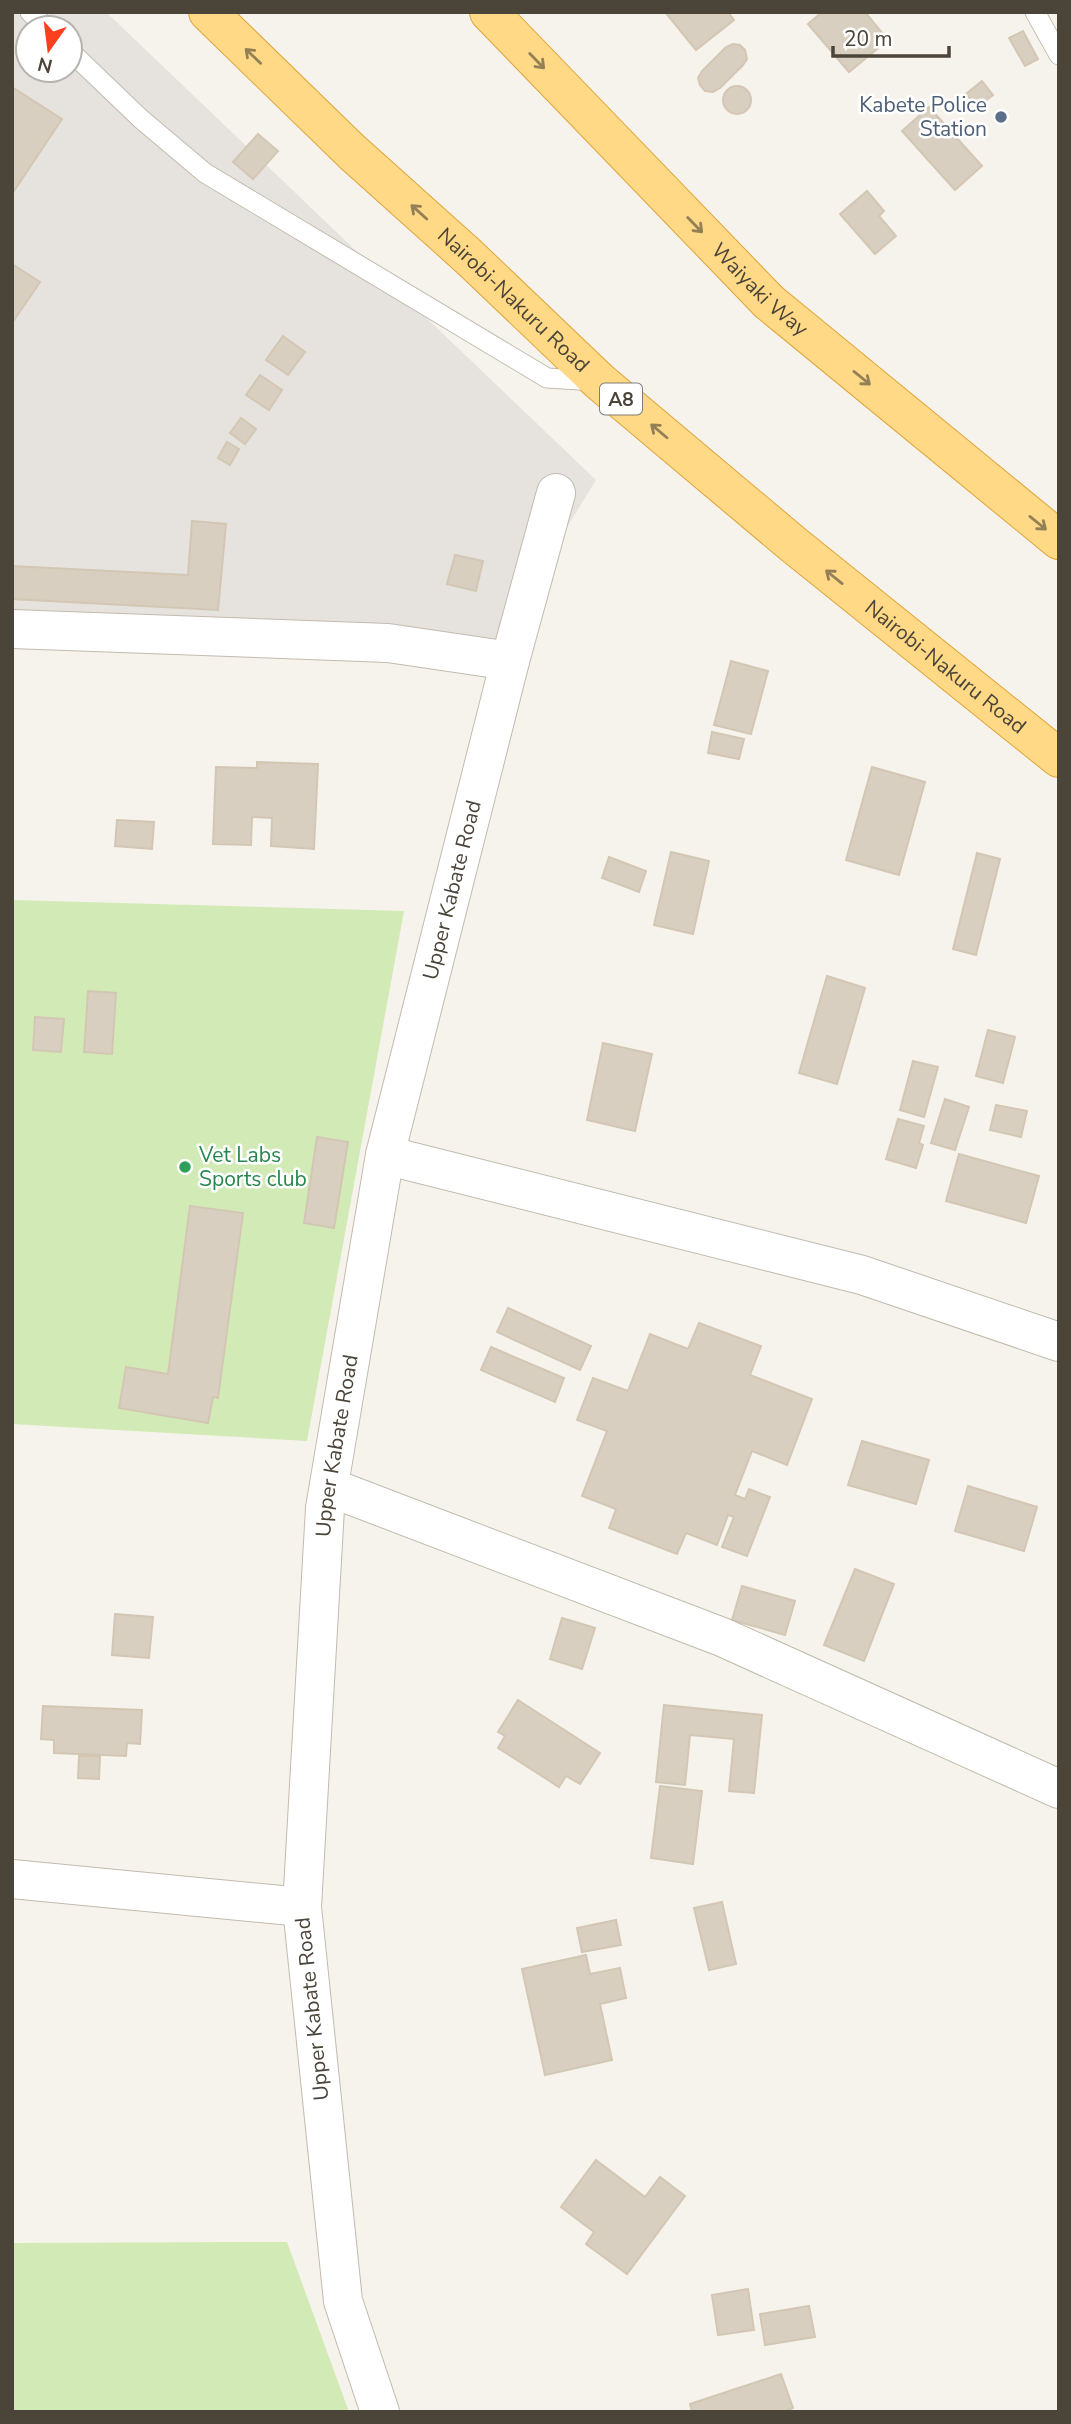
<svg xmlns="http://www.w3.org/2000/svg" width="1071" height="2424" font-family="'Nunito Sans',sans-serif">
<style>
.industrial{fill:#e6e2dd;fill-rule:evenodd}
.green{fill:#d2eab5}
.building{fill:#d8cfc1;stroke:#d3c7b4;stroke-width:2}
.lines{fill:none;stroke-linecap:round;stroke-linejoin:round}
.service-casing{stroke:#c2bbae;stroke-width:21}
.minor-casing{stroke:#c2bbae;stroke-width:40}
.tertiary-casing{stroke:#c2bbae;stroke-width:40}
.trunk-casing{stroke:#e0a43c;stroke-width:40}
.service{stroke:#fff;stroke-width:19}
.minor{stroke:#fff;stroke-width:38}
.tertiary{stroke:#fff;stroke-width:38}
.trunk{stroke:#ffd985;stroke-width:38}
.oneway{stroke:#938057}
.service-dot{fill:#5c6f8a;stroke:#fff;stroke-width:2.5}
.leisure-dot{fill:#2e9e5b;stroke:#fff;stroke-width:2.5}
.labels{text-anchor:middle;stroke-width:5;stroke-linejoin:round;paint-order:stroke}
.shield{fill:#fff;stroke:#817c74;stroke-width:2}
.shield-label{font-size:19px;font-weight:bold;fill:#4b4439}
.service-label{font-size:21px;fill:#4e5e75;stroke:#fff;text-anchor:end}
.street-label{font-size:21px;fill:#4b4439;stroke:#fff}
.leisure-label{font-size:21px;fill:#27864d;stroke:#fff;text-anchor:start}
</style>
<rect width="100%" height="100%" fill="#f6f3ec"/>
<path class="industrial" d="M12 12H106L596 480 495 644 12 618ZM28 28H70V70H28Z"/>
<g class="green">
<polygon points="12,900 404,911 307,1441 12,1424"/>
<polygon points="287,2242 349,2412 12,2412 12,2243"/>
</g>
<g class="building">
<polygon points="665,12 728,12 734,20 696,50"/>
<polygon points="822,12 865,12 888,40 849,72 808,24"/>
<polygon points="1023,31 1038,59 1025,66 1009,38"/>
<polygon points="733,44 740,45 745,50 747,59 743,65 720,88 713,92 705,91 700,85 698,78 702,71 726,47"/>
<polygon points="982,81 993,95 977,107 966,94"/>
<circle cx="737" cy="100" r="14"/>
<polygon points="12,87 62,119 12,194"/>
<polygon points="929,107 982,166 955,190 902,131"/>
<polygon points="258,134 278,151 253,179 233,162"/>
<polygon points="867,191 884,211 879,216 896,236 875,254 840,214"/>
<polygon points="12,264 40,282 12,323"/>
<polygon points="283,336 305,352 288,375 266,360"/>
<polygon points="260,375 282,390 269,410 246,395"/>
<polygon points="241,418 256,429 245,444 230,433"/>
<polygon points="227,442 239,449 230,465 218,458"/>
<polygon points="192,521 226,524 218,610 12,599 12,566 188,575"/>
<polygon points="455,555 483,561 476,591 447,584"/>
<polygon points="731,661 768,671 751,734 714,725"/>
<polygon points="712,732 744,739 739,759 708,753"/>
<polygon points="257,762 318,764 314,849 271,846 272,818 252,817 251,845 213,844 216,767 257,768"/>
<polygon points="872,767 925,782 899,875 846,860"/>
<polygon points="117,820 154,822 152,849 115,846"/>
<polygon points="671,852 709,861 693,934 654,925"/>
<polygon points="977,853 1000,859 976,955 953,949"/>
<polygon points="609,857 646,871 639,892 602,878"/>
<polygon points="827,976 865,988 837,1084 799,1073"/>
<polygon points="88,991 116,993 112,1054 84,1052"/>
<polygon points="35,1017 64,1019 61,1052 33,1050"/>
<polygon points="988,1030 1015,1037 1003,1083 976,1076"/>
<polygon points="603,1043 652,1054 635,1131 587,1120"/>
<polygon points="913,1061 938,1067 924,1117 900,1110"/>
<polygon points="945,1099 969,1107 955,1150 931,1143"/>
<polygon points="996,1105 1027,1111 1021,1137 990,1130"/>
<polygon points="898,1119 924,1126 919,1143 923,1145 916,1168 886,1159"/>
<polygon points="317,1137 348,1142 334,1228 304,1223"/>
<polygon points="959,1154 1039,1176 1026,1223 946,1201"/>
<polygon points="190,1206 243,1213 218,1398 213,1397 208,1423 119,1408 126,1367 168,1374"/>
<polygon points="508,1308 591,1346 580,1370 497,1332"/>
<polygon points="699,1323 761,1346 750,1375 812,1399 787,1465 752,1451 735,1495 745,1499 749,1489 770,1497 747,1556 722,1547 734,1517 728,1515 717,1545 686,1533 677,1554 609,1528 616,1509 582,1496 607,1431 577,1420 593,1378 628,1391 650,1334 688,1349"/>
<polygon points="491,1347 564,1378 555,1402 481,1370"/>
<polygon points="862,1441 929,1460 916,1504 848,1485"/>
<polygon points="968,1486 1037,1507 1024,1551 955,1531"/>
<polygon points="855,1569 894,1584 864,1661 824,1645"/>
<polygon points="742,1586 795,1601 785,1635 732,1620"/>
<polygon points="115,1614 153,1617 149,1658 112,1655"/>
<polygon points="562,1618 595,1628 582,1669 550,1659"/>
<polygon points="518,1700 600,1753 580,1784 566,1776 559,1787 498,1748 505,1736 498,1732"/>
<polygon points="664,1705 762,1715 754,1793 729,1791 734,1739 690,1735 685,1785 656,1782"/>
<polygon points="43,1706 142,1710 140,1744 127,1743 126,1756 54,1753 54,1740 41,1739"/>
<polygon points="79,1756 100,1756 99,1779 78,1778"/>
<polygon points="660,1786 702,1791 693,1864 651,1858"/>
<polygon points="722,1902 736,1964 709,1970 694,1908"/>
<polygon points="616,1920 621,1945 582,1952 577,1928"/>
<polygon points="586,1955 590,1974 620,1968 626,1998 600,2004 612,2060 545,2075 522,1969"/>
<polygon points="596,2160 645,2197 660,2177 685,2196 627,2274 586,2244 594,2232 561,2207"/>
<polygon points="748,2289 754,2330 718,2335 712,2295"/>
<polygon points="809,2306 815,2337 765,2345 760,2314"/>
<polygon points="781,2374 793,2408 783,2412 692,2412 690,2404"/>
</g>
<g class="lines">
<defs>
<g id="service">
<polyline points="30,12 46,28"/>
<polyline points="1035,12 1059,55"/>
<polyline points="70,51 141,119 205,173 547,378 595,381"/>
</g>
<g id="minor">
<polyline points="556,493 510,661 385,1155 862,1275 1059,1342"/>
<polyline points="12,629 388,643 510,661"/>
<polyline points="329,1487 722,1637 1059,1789"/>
<polyline points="12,1879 302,1907"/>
</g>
<g id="tertiary">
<path id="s1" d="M380 2412 343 2301 302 1907 325 1508 385 1155"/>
</g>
<g id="trunk">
<path id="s2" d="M208 12 352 152 469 257 599 381 794 545 1059 758"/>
<path id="s3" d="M489 12 769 302 1059 540"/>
</g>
</defs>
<use href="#service" class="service-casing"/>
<use href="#minor" class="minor-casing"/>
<use href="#tertiary" class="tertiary-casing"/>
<use href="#trunk" class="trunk-casing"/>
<use href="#service" class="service"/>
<use href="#minor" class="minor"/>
<use href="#tertiary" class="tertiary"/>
<use href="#trunk" class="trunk"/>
</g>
<defs><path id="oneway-shaft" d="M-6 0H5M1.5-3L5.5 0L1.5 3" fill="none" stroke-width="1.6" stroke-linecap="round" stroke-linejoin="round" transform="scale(1.75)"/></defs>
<g class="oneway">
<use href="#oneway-shaft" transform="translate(253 56) rotate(-136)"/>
<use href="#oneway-shaft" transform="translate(537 61) rotate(46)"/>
<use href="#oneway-shaft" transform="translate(419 212) rotate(-138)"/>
<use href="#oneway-shaft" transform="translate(695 225) rotate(46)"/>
<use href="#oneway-shaft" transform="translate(862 378) rotate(39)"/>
<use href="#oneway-shaft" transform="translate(659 431) rotate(-140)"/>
<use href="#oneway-shaft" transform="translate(1038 523) rotate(39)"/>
<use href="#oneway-shaft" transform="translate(834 577) rotate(-141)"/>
</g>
<circle class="service-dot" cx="1001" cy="117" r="7"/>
<circle class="leisure-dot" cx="185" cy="1167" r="7"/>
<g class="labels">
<rect class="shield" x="600" y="383.5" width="42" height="31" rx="5"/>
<g class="shield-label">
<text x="621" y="406">A8</text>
</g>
<g class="service-label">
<text x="987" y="112">Kabete Police<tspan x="987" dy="24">Station</tspan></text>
</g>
<g class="street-label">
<text dy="7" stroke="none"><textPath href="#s3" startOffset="388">Waiyaki Way</textPath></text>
<text dy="7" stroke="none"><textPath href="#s2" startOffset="420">Nairobi-Nakuru Road</textPath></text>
<text dy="7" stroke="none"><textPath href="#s2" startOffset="987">Nairobi-Nakuru Road</textPath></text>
<text transform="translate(452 890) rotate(-76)" y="7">Upper Kabate Road</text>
<text dy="7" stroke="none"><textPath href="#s1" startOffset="976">Upper Kabate Road</textPath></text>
<text transform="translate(312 2009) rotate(-96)" y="7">Upper Kabate Road</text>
</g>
<g class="leisure-label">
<text x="199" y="1162">Vet Labs<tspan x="199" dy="24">Sports club</tspan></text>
</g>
</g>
<rect width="1071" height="2424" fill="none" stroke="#4b4439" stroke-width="28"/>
<g transform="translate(49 49) rotate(194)"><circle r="33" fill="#ffffff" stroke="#b7b4b0" stroke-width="2"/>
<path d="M0-5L12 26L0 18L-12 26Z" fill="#fc3f1d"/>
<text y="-10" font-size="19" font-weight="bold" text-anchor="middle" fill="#4b4439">N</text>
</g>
<path d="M833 46v10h116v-10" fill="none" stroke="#4b4439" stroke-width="3.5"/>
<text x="844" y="46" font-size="21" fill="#4b4439" stroke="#ffffff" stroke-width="5" paint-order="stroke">20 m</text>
</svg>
